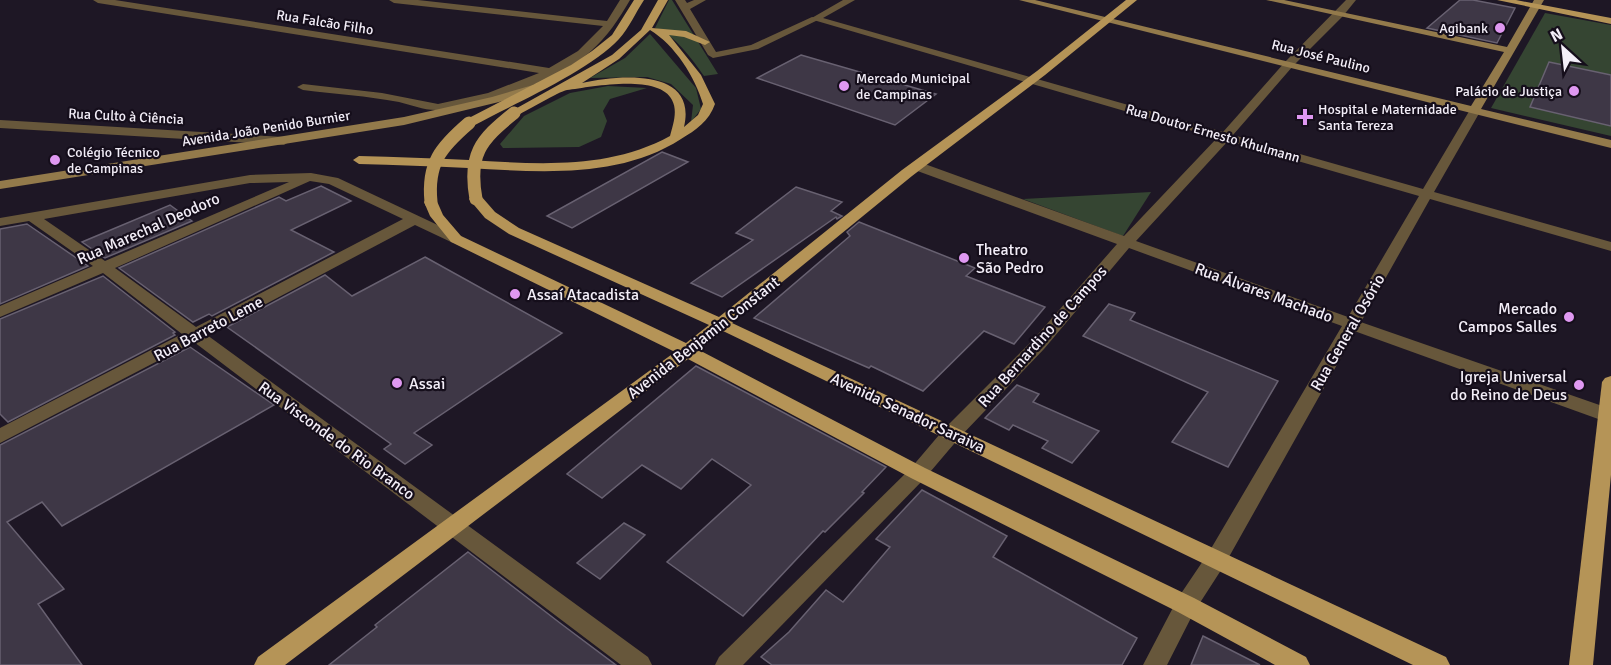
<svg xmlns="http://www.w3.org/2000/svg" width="1611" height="665" font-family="Signika,sans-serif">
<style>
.green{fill:#354532}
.building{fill:#3e3746;stroke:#686171;stroke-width:1.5}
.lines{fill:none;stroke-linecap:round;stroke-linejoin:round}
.pedestrian{fill:#67573b;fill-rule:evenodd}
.minor{fill:#67573b;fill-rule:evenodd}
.tertiary{fill:#67573b;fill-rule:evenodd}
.secondary{fill:#937a4b;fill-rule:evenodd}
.primary{fill:#b59457;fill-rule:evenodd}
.primary-bridge{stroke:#b59457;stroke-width:13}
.poi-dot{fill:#df98f1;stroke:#150e1b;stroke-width:2}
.labels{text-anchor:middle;stroke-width:4.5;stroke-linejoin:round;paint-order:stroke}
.far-street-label{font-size:14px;fill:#f3eef8;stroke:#150e1b}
.far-poi-label{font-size:14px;fill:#f3eef8;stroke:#150e1b;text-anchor:start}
.street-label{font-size:16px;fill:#f3eef8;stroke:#150e1b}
.poi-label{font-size:16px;fill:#f3eef8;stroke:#150e1b;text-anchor:start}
</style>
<rect width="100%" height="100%" fill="#1e1725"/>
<g class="green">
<path d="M669 0H672L718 74 704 76C692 59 675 35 655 28Z"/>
<polygon points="1545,13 1611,25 1611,136 1491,108"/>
<polygon points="650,34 696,88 701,109 691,122 693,105 671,84 647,77 590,78 625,58"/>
<polygon points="608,86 647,88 610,99 603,111 607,121 601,137 579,147 503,148 500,144 524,116 570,93"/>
<polygon points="1151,192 1123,236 1023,199"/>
</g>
<g class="building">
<polygon points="1460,0 1473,0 1515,8 1497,43 1427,28"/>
<polygon points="801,55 936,94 895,125 757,78"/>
<polygon points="1549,62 1611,75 1611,126 1530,107"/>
<polygon points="662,152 688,162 572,228 547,216"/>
<polygon points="321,186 351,201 291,230 334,252 212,316 209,314 193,322 119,268 279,197 286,201"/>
<polygon points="796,187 842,202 831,211 842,216 837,219 836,217 722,297 691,283 753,240 736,233"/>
<polygon points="170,205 192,221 105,258 82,242"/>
<polygon points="859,222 975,268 966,276 1045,307 1014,344 984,331 923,391 871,366 869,368 754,318 850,236 847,232"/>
<polygon points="27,224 88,266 0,304 0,229"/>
<polygon points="425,257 562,333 414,433 432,445 405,464 384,449 391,444 227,327 325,275 352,296"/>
<polygon points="103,276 175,332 173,333 175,335 8,422 0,414 0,319"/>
<polygon points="1109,304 1135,313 1130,320 1278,381 1228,467 1172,442 1208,392 1083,336"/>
<polygon points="190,347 274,405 62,526 42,502 7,522 64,589 38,604 82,665 0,665 0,445"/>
<polygon points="696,366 886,467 862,492 864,493 825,532 823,531 743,616 667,562 751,485 712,459 681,489 642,465 602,498 567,474"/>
<polygon points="1017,385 1039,394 1033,402 1099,431 1072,463 1042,448 1048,441 1013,425 1009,430 985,418"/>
<polygon points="922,490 1007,536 993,557 1137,638 1122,665 772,665 761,657 789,632 826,590 843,602 890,547 876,539"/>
<polygon points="624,523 645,535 600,579 577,563"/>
<polygon points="468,552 560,623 616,665 329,665 377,627 375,625"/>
<polygon points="1203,636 1260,665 1191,665"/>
</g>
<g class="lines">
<polygon class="pedestrian" points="1352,319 1611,409 1611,420 1601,420 1346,328 1344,324 1346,320"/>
<g class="minor">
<path d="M93 0H115L549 68 578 51 603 26 394 3 389 0H418L607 21 620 0H630C619 19 607 37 591 51 558 79 483 110 439 110 425 111 412 105 399 102 367 96 335 94 303 90L297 87 303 84 382 93 438 104 488 93 539 73 98 3Z"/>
<polygon points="675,0 685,0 687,3 694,0 706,0 690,9 716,52 751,45 812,17 820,19 758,49 713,58 708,55"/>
<path d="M311 173 338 178 461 236 463 239 456 243 451 242 415 225 207 335 648 657 652 665H621L194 342 0 443V428L182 334 103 273 0 317V306L93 266 29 221 0 226V218L250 175ZM310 181 329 184 403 219 196 327 115 268ZM289 182 105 261 44 219 250 183Z"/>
<polygon points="918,465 925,468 928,473 925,478 743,665 715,665 719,657 911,468"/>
</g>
<g class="tertiary">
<path d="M843 0H855L823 18 1223 132 1285 62 1346 0H1356L1343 16 1293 66 1233 135 1423 189 1471 108H1479L1481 110 1434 192 1611 242V251L1430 199 1225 564 1194 612 1167 665H1143L1178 598 1209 552 1342 326 1129 248 1044 349 959 438 925 478 918 481 911 478 908 473 911 468 945 428 1032 341 1117 244 912 169 911 166 912 163H922L1124 236 1217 138 810 19ZM1228 141 1419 196 1348 317 1136 241Z"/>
<polygon points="0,120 284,137 290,141 284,145 0,128"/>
</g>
<g class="secondary">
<polygon points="1019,0 1035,0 1471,106 1504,52 1266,0 1284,0 1507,47 1534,0 1544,0 1481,109 1611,140 1611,148"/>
<polygon points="533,85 539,88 537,90 499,102 404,125 0,189 0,181 404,117 492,97"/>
</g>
<g class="primary">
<path d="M634 0H644C636 12 629 28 619 39 590 71 513 104 473 126H465V120L571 65 592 51 612 35Z"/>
<path d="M658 0H668L652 28 686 31 710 42 705 45 684 37 669 35 701 75 715 104C709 121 696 130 681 139 619 179 539 172 468 168 432 166 395 165 359 164L353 160 359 156C396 157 432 158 469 160 537 164 608 170 670 136 673 125 678 111 672 100 659 73 590 87 567 90 558 92 528 110 518 115H510L508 113 612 55 641 30ZM650 30C675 45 695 77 703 104L698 115 684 127C698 67 618 75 582 83L619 59Z"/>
<polygon points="1126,0 1137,0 1045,75 912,176 732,323 1446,657 1450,665 1413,665 723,331 699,350 925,468 1194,598 1306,657 1310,665 1275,665 1178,612 911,478 688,359 285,665 254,665 258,657 675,352 451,242 430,216 424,202 426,199 436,199 443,215 461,236 686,343 709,325 509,234 485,218 469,199 471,196 481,196 495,212 519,228 719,317 902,170 1037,71"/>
<polygon points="1497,0 1516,0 1611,18 1611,24"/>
<polygon points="1611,376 1611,475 1593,665 1569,665 1602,382 1605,378"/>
</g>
<g class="primary-bridge">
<path d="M476 199C468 155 480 140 514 113"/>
<path d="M431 202C427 163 441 147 469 123"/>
</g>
</g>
<g class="poi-dot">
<circle cx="1500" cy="28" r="6"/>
<circle cx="844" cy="86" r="6"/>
<circle cx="1574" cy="91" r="6"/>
<path d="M1302 108h6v6h6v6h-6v6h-6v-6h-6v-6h6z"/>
<circle cx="55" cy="160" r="6"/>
<circle cx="964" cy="258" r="6"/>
<circle cx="515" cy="294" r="6"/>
<circle cx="1569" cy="317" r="6"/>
<circle cx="397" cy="383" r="6"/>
<circle cx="1579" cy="385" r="6"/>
</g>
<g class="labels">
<g class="far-street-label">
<text transform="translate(325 22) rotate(9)" y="5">Rua Falcão Filho</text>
<text transform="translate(1321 56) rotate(14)" y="5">Rua José Paulino</text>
<text transform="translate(126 116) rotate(3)" y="5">Rua Culto à Ciência</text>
<text transform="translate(266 128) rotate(-9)" y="5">Avenida João Penido Burnier</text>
<text transform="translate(1213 133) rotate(16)" y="5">Rua Doutor Ernesto Khulmann</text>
</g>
<g class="far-poi-label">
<text x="1488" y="33" text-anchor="end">Agibank</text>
<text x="856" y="83">Mercado Municipal<tspan x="856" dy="16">de Campinas</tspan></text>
<text x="1562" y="96" text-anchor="end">Palácio de Justiça</text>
<text x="1318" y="114">Hospital e Maternidade<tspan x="1318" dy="16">Santa Tereza</tspan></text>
<text x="67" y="157">Colégio Técnico<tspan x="67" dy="16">de Campinas</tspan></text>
</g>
<g class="street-label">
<text transform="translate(148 228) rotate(-24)" y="6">Rua Marechal Deodoro</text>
<text transform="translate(1264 292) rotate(20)" y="6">Rua Álvares Machado</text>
<text transform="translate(208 328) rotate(-28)" y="6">Rua Barreto Leme</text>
<text transform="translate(1347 332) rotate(-60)" y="6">Rua General Osório</text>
<text transform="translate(1042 336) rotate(-48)" y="6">Rua Bernardino de Campos</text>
<text transform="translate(703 337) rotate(-38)" y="6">Avenida Benjamin Constant</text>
<text transform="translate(908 412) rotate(25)" y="6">Avenida Senador Saraiva</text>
<text transform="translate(337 440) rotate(36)" y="6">Rua Visconde do Rio Branco</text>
</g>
<g class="poi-label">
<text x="976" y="255">Theatro<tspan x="976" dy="18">São Pedro</tspan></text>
<text x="527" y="300">Assaí Atacadista</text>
<text x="1557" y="314" text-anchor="end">Mercado<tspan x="1557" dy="18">Campos Salles</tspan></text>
<text x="1567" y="382" text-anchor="end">Igreja Universal<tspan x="1567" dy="18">do Reino de Deus</tspan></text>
<text x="409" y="389">Assai</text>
</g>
</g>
<g transform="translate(1563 48) rotate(333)" stroke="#150e1b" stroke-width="4.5" paint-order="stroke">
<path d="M0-4.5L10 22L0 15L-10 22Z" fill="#f3eef8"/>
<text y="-9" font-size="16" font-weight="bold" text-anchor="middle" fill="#f3eef8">N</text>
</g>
</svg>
